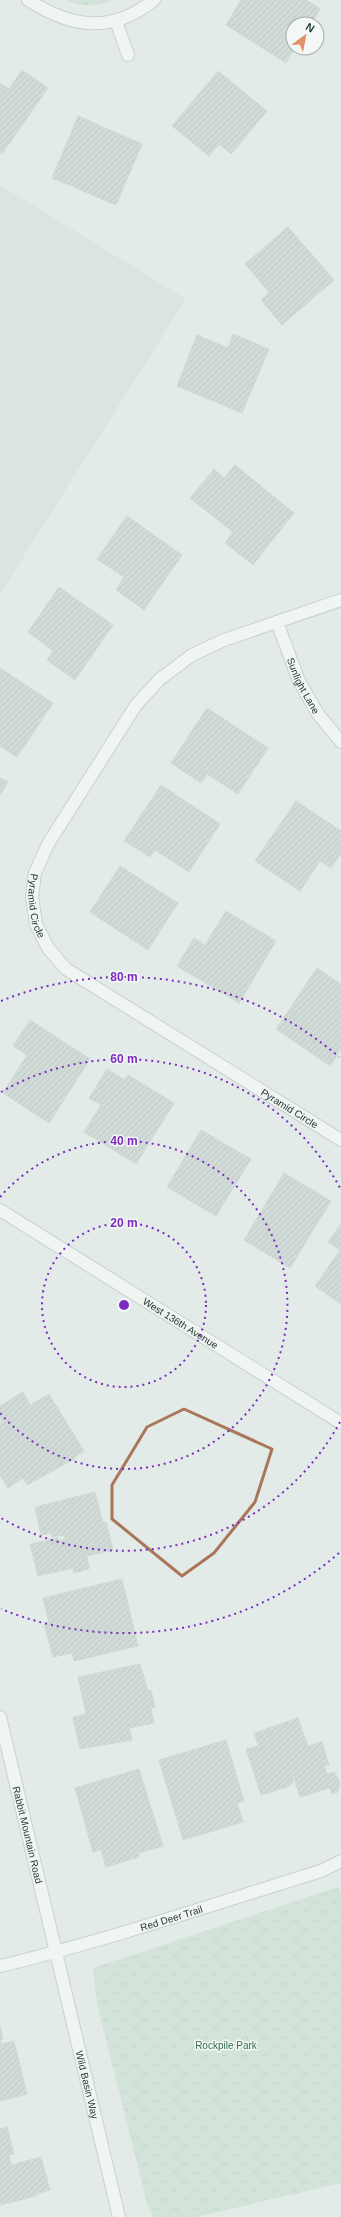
<svg xmlns="http://www.w3.org/2000/svg" width="341" height="2217" font-family="Arial,sans-serif">
<style>
.built{fill:#d1dbd7}
.park{fill:url(#park-crowns)}
.building{fill:url(#building-hatch);stroke:#b6c4bf}
.lines{fill:none;stroke-linecap:round;stroke-linejoin:round}
.minor-casing{stroke:#a6b3af;stroke-width:14}
.secondary-casing{stroke:#a3b6b0;stroke-width:14}
.minor{stroke:#fff;stroke-width:12}
.secondary{stroke:#fff;stroke-width:12}
.marked{fill:none;stroke:#a9765a;stroke-width:3;stroke-linejoin:round}
.ring{fill:none;stroke:#7b2cbf;stroke-width:2;stroke-dasharray:2 4}
.labels{text-anchor:middle;stroke-width:3;stroke-linejoin:round;paint-order:stroke}
.street-label{font-size:10px;fill:#253b36;stroke:#f3f8f6}
.park-label{font-size:10px;fill:#336d4e;stroke:#f3f8f6}
.centre{fill:#7b2cbf;stroke:#f3f8f6;stroke-width:2}
.ring-label{font-size:12px;text-anchor:middle;font-weight:bold;fill:#7b2cbf;stroke:#f3f8f6;stroke-width:3;stroke-linejoin:round;paint-order:stroke}
</style>
<defs>
<pattern id="park-crowns" width="20" height="18" patternUnits="userSpaceOnUse"><rect width="20" height="18" fill="#bedac8"/><path d="M2 6a3 3 0 1 1 6 0M12 15a3 3 0 1 1 6 0" fill="none" stroke="#a3bcac"/></pattern>
<pattern id="building-hatch" width="6" height="6" patternUnits="userSpaceOnUse"><rect width="6" height="6" fill="#b9c6c1"/><path d="M-1 1l2-2M0 6l6-6M5 7l2-2" fill="none" stroke="#96a29e"/></pattern>
</defs>
<rect width="100%" height="100%" fill="#e3ebe8"/>
<polygon class="built" points="0,185 186,299 0,594"/>
<g class="park">
<path d="M66 0H112C96 7 82 7 66 0Z"/>
<polygon points="338,1887 341,1891 341,2183 197,2217 153,2217 147,2203 97,2004 93,1968"/>
</g>
<g class="building">
<polygon points="241,0 307,0 320,9 311,24 293,24 293,48 295,48 286,63 226,25"/>
<polygon points="22,70 48,88 2,154 0,153 0,83 9,89"/>
<polygon points="218,71 267,111 231,154 219,144 209,156 172,126"/>
<polygon points="78,116 142,144 116,205 52,178"/>
<polygon points="288,227 334,280 282,325 261,300 269,292 245,264"/>
<polygon points="233,334 269,349 242,413 177,386 197,335 228,348"/>
<polygon points="235,465 294,513 253,565 225,543 233,532 190,498 214,469 224,478"/>
<polygon points="127,516 182,555 144,610 116,590 124,577 97,559"/>
<polygon points="59,587 113,625 75,680 47,660 53,651 28,632"/>
<polygon points="0,668 53,703 17,757 0,746"/>
<polygon points="207,708 268,748 238,794 207,774 201,783 171,763"/>
<polygon points="0,778 8,782 0,795"/>
<polygon points="161,785 220,824 189,872 155,850 150,857 124,841"/>
<polygon points="296,801 341,831 341,854 331,868 320,861 300,891 255,861"/>
<polygon points="120,866 178,903 148,950 90,912"/>
<polygon points="226,911 276,941 239,1003 177,966 194,938 205,945"/>
<polygon points="317,968 341,984 341,1049 330,1066 276,1029"/>
<polygon points="30,1020 90,1059 49,1123 3,1093 27,1055 13,1046"/>
<polygon points="107,1069 125,1080 128,1075 174,1103 136,1164 84,1132 101,1105 89,1098"/>
<polygon points="201,1130 251,1159 216,1216 167,1187"/>
<polygon points="284,1173 331,1201 290,1268 244,1240"/>
<polygon points="341,1224 341,1304 315,1286 340,1250 328,1242"/>
<polygon points="23,1392 30,1405 49,1394 84,1451 75,1457 76,1458 27,1485 23,1478 8,1488 0,1475 0,1424 2,1422 0,1419 0,1406"/>
<polygon points="95,1492 103,1523 106,1522 113,1550 87,1556 89,1569 74,1573 73,1568 38,1576 30,1544 58,1538 59,1541 65,1539 64,1535 52,1537 51,1533 41,1535 35,1507"/>
<polygon points="122,1579 138,1646 74,1661 72,1653 53,1657 44,1624 49,1623 43,1598"/>
<polygon points="140,1664 148,1691 151,1690 155,1707 151,1708 154,1723 129,1728 132,1740 80,1749 73,1717 86,1714 78,1677"/>
<polygon points="298,1718 308,1746 322,1742 329,1765 324,1766 327,1774 334,1772 337,1776 340,1783 338,1792 332,1794 330,1788 300,1797 292,1772 293,1783 290,1784 290,1786 261,1795 246,1749 259,1746 254,1733"/>
<polygon points="226,1740 244,1801 237,1803 243,1822 183,1840 159,1760"/>
<polygon points="139,1769 163,1846 138,1853 139,1857 106,1867 101,1850 93,1852 75,1788"/>
<polygon points="0,2026 3,2039 0,2040 1,2044 14,2041 27,2094 0,2101"/>
<polygon points="7,2127 14,2154 9,2155 11,2165 41,2157 50,2190 36,2194 36,2196 0,2205 0,2129"/>
</g>
<g class="lines">
<defs>
<g id="minor">
<path d="M28 0C72 28 111 34 154 0"/>
<polyline points="116,21 128,55"/>
<path id="s1" d="M341 600 224 640 192 655 160 679 136 705 48 844 35 873 32 897 36 924 48 948 66 969 341 1140"/>
<path id="s2" d="M277 622 299 681 318 714 341 742"/>
<path id="s3" d="M0 1717 119 2217"/>
<path id="s4" d="M0 1966C108 1940 214 1904 321 1871L341 1861"/>
</g>
<g id="secondary">
<path id="s5" d="M0 1210 341 1423"/>
</g>
</defs>
<use href="#minor" class="minor-casing"/>
<use href="#secondary" class="secondary-casing"/>
<use href="#minor" class="minor"/>
<use href="#secondary" class="secondary"/>
</g>
<path d="M0 0H341V2217H0ZM184 1409 272 1449 255 1502 214 1553 182 1576 112 1519V1485L147 1427Z" fill="#e3ebe8" fill-opacity=".55" fill-rule="evenodd"/>
<path class="marked" d="M184 1409 272 1449 255 1502 214 1553 182 1576 112 1519V1485L147 1427Z"/>
<g class="ring">
<circle cx="124" cy="1305" r="82"/>
<path d="M0 1197A164 164 0 1 1 0 1413"/>
<path d="M340 1422A246 246 0 0 1 1 1518M1 1092A246 246 0 0 1 340 1188"/>
<path d="M339 1553A328 328 0 0 1 1 1609M1 1001A328 328 0 0 1 339 1057"/>
</g>
<g class="labels">
<g class="street-label">
<text dy="4" stroke="none"><textPath href="#s2" startOffset="69">Sunlight Lane</textPath></text>
<text dy="4" stroke="none"><textPath href="#s1" startOffset="464">Pyramid Circle</textPath></text>
<text dy="4" stroke="none"><textPath href="#s1" startOffset="800">Pyramid Circle</textPath></text>
<text dy="4" stroke="none"><textPath href="#s5" startOffset="213">West 136th Avenue</textPath></text>
<text dy="4" stroke="none"><textPath href="#s3" startOffset="121">Rabbit Mountain Road</textPath></text>
<text dy="4" stroke="none"><textPath href="#s4" startOffset="178">Red Deer Trail</textPath></text>
<text dy="4" stroke="none"><textPath href="#s3" startOffset="378">Wild Basin Way</textPath></text>
</g>
<g class="park-label">
<text x="226" y="2049">Rockpile Park</text>
</g>
</g>
<circle cx="124" cy="1305" r="6" class="centre"/>
<g class="ring-label">
<text x="124" y="981">80 m</text>
<text x="124" y="1063">60 m</text>
<text x="124" y="1145">40 m</text>
<text x="124" y="1227">20 m</text>
</g>
<g transform="translate(305 36) rotate(32)"><circle r="19" fill="#f3f8f6" stroke="#a1aca9"/>
<path d="M0-3L7 15L0 10L-7 15Z" fill="#e2906a"/>
<text y="-6" font-size="11" font-weight="bold" text-anchor="middle" fill="#253b36">N</text>
</g>
</svg>
